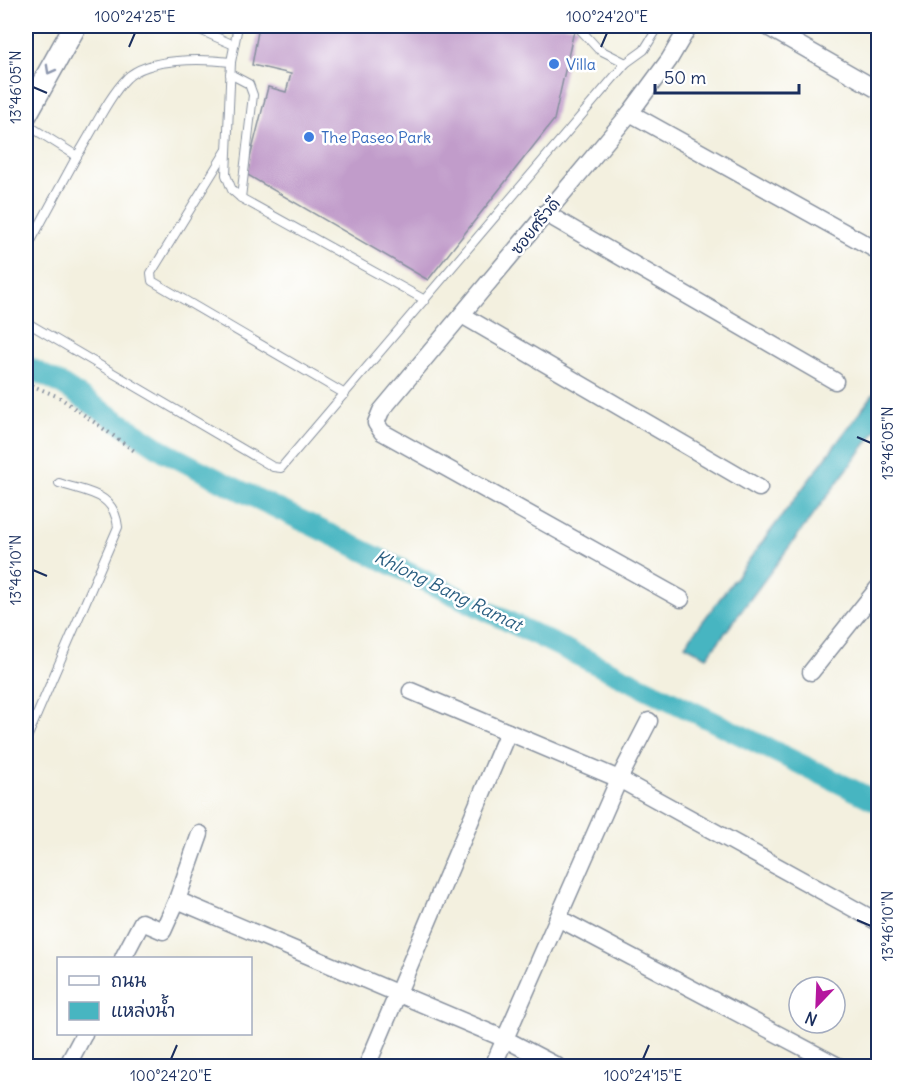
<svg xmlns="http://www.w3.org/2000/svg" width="904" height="1092" font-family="Delius,'Playpen Sans Thai',sans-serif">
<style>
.water{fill:#47b5c1;stroke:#317290;stroke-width:1.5}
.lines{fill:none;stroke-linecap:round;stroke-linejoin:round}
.canal{stroke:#47b5c1;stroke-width:21}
.building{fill:#c19cca}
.service-casing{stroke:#87909e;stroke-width:10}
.minor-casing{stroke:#87909e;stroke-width:19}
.secondary-casing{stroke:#87909e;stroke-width:25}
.path{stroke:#87909e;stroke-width:4;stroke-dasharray:1.5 4.5;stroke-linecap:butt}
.service{stroke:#fff;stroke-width:8}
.minor{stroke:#fff;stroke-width:16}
.secondary{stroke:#fff;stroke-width:22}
.oneway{stroke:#8d97ae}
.ticks{fill:none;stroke:#1b2f5e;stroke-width:2}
.shop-dot{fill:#3f7fe0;stroke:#fff;stroke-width:2}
.labels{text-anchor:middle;stroke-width:5;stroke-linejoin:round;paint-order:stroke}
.shop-label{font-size:16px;fill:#366cbe;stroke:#fff;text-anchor:start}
.street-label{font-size:16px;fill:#1b2f5e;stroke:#fff}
.water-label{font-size:18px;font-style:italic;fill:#2a5e81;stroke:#fff}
.neatline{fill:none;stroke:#1b2f5e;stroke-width:2}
.ticks-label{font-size:15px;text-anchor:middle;fill:#1b2f5e}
</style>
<rect width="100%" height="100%" fill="#fff"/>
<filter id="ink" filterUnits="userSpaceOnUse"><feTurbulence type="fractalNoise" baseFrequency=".0167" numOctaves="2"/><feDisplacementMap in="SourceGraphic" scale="12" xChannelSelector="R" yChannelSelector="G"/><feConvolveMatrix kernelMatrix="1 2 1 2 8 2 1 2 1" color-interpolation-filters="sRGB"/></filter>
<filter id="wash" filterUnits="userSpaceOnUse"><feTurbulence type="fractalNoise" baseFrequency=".008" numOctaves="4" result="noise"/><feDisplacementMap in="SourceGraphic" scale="24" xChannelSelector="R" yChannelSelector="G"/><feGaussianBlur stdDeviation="1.35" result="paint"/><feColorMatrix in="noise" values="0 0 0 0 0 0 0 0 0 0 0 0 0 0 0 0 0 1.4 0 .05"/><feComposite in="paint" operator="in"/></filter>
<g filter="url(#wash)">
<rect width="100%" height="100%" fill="#f3f0df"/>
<polygon class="water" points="878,388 878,428 707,657 685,645"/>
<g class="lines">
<polyline class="canal" points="26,366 61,384 165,452 229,485 878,802"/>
</g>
<g id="blocks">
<polygon class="building" points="259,26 579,26 573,35 554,120 428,280 246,174 268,87 286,92 291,74 252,65"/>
</g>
</g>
<g filter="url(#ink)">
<use href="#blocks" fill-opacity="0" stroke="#87909e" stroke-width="1.5"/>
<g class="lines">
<defs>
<g id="service">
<polyline points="191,26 234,45"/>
<polyline points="238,26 231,62 226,175 232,190 241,198 425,300"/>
<polyline points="578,27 598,49 626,63"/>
<polyline points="230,74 249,84 253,95 241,198"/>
<polyline points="26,124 77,156 26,250"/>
<polyline points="226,151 151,273 152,281 345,394"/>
<path d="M77 156C92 133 108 97 127 78 149 57 203 59 231 62"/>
<polyline points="26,322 273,467 281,468 626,63 644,50 659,26"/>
<path d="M26 740 118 527C114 492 88 493 59 483"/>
</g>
<g id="minor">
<polyline points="766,26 878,90"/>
<polyline points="630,113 878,251"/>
<polyline points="545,213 835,381"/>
<polyline points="462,315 759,488"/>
<polyline points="681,599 382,432 376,423 381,411 630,113 669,60 689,26"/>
<polyline points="811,672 878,588"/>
<polyline points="508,732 619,779 649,721"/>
<polyline points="177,900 505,1039 557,1066"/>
<polyline points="558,918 838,1066"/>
<polyline points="123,958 142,922 163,931 177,900 200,834"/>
<polyline points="67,1066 84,1034"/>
<polyline points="367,1066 508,732 411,691"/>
<polyline points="493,1066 619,779 878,922"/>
</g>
<polyline id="secondary" points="26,114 75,26"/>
</defs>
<use href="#service" class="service-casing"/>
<use href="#minor" class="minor-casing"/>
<use href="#secondary" class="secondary-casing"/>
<polyline class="path" points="26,383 59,397 136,452"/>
<use href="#service" class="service"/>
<use href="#minor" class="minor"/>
<use href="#secondary" class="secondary"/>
</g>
<defs><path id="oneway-chevron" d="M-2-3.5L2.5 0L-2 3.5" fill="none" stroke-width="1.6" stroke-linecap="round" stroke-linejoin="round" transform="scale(1.5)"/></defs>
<use class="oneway" href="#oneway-chevron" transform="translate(50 70) rotate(119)"/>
</g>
<path class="ticks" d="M129 47 135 33M601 47 607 33M33 87 47 93M857 437 871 443M33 570 47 576M857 920 871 926M171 1059 177 1045M643 1059 649 1045"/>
<g class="shop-dot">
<circle cx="554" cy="64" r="6"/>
<circle cx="309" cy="137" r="6"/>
</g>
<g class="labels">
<g class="shop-label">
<text x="566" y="70">Villa</text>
<text x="321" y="143">The Paseo Park</text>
</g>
<g class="street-label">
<text transform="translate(535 226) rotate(-51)" y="6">ซอยศรีวดี</text>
</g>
<g class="water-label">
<text transform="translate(448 591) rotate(26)" y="6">Khlong Bang Ramat</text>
</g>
</g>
<rect width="904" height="1092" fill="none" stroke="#fff" stroke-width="66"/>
<rect x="57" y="957" width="195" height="78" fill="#ffffff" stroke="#a4acbf" stroke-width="1.5"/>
<rect x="69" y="976" width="30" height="9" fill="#ffffff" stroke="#a4acbf" stroke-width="1.5"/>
<text x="111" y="987" font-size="18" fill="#1b2f5e">ถนน</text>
<rect x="69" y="1002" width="30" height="18" fill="#47b5c1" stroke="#a4acbf" stroke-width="1.5"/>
<text x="111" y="1017" font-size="18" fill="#1b2f5e">แหล่งน้ำ</text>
<g transform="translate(817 1005) rotate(203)"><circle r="28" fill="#ffffff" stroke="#a4acbf" stroke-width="1.5"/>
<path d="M0-4.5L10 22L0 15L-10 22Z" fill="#b5179e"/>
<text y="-9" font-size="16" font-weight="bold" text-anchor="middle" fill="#1b2f5e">N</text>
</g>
<path d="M655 84v9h144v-9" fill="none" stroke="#1b2f5e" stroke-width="3"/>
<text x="664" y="84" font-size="18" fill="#1b2f5e" stroke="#ffffff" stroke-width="4.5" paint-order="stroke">50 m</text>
<rect x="33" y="33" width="838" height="1026" class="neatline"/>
<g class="ticks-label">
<text x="135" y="22">100°24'25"E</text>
<text x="607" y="22">100°24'20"E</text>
<text transform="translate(16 87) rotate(-90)" y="5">13°46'05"N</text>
<text transform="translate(888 443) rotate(-90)" y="5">13°46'05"N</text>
<text transform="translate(16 570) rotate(-90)" y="5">13°46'10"N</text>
<text transform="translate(888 926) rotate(-90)" y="5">13°46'10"N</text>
<text x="171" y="1081">100°24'20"E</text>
<text x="643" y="1081">100°24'15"E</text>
</g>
</svg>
